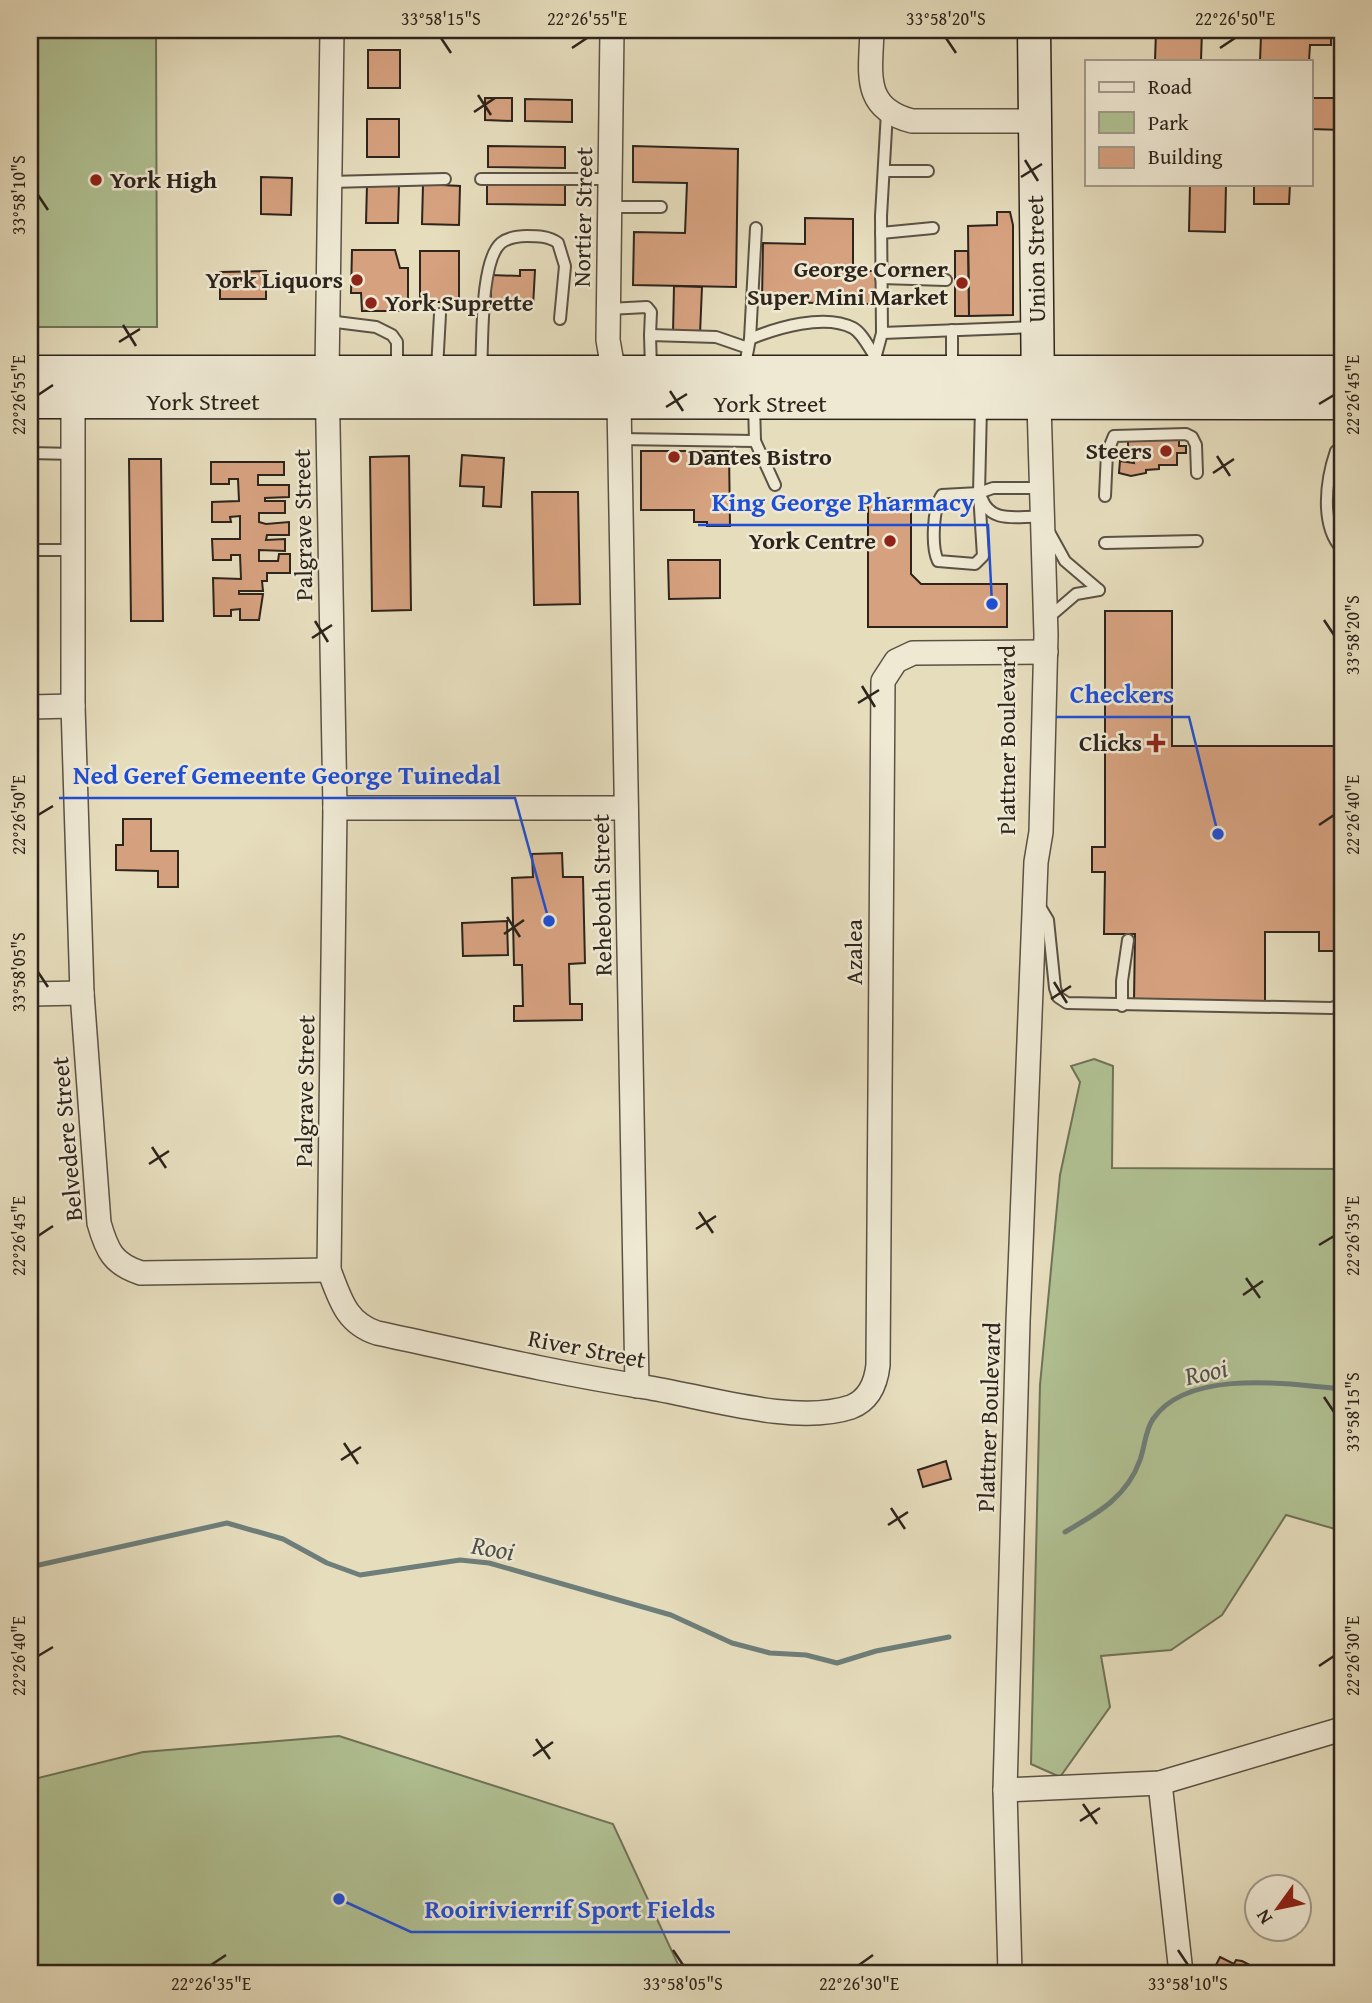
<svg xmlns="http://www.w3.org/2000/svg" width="1372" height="2003" font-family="'Gentium Book Plus',serif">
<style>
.green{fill:#b1c294;stroke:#6f7358;stroke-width:2}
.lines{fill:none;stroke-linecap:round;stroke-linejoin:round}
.stream{stroke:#6e7e7a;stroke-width:5}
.building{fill:#d6a17f;stroke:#2d241c;stroke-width:2}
.lane-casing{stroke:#5b5244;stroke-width:14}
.street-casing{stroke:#5b5244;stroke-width:26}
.secondary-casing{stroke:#2d241c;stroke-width:35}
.lane{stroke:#efe9d4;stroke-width:10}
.street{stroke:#efe9d4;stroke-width:23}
.secondary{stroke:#efe9d4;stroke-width:32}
.ticks{fill:none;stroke:#2d241c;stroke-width:2.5}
.poi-dot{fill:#8f2418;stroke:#efe9d4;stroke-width:2.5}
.labels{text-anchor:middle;stroke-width:5;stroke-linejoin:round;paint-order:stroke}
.poi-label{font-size:24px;font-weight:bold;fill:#2d241c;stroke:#efe9d4;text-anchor:end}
.street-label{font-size:24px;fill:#2d241c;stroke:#efe9d4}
.water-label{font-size:26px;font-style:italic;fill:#4d514b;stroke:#efe9d4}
.leader{fill:none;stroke:#1d4ed8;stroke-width:2.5}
.callout-dot{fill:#1d4ed8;stroke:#efe9d4;stroke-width:2.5}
.callout-label{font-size:26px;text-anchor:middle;font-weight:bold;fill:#1d4ed8;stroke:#efe9d4;stroke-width:5;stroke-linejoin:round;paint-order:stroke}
.neatline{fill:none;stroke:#2d241c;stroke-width:2.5}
.ticks-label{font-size:18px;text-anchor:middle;fill:#2d241c}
</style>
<rect width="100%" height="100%" fill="#e6ddbd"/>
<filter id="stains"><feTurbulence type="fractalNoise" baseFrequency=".00286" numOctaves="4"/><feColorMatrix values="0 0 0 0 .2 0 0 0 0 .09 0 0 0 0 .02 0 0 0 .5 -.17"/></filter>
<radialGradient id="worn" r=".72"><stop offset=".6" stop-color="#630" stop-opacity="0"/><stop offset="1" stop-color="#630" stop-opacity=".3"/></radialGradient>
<g class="green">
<polygon points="30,30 156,30 157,327 30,327"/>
<polygon points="1094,1059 1113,1066 1112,1168 1342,1169 1342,1531 1286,1515 1222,1615 1171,1650 1101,1656 1110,1707 1060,1777 1031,1764 1040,1385 1060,1175 1080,1082 1071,1066"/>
<polygon points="339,1736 613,1824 682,1973 30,1973 30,1780 143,1752"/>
</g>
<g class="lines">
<g class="stream">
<path d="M1065 1532C1098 1513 1127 1497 1140 1460 1145 1446 1145 1431 1153 1419 1188 1368 1290 1384 1342 1389"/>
<polyline points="30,1567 227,1523 283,1539 327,1563 360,1575 460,1560 489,1563 671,1615 732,1643 770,1653 806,1655 837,1663 876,1651 949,1637"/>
</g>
</g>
<g class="building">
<polygon points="1156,30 1202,30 1201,61 1155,61"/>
<polygon points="1202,30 1331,30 1331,45 1310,45 1309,61 1260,61 1261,36 1202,35"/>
<rect x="368" y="50" width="32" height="38"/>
<polygon points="485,98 512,98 512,121 485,120"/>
<polygon points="1311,98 1342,98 1342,130 1311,129"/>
<polygon points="525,99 572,100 572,122 525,121"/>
<rect x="367" y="119" width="32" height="38"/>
<polygon points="488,146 565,147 565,168 488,167"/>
<polygon points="633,146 738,149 736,287 633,285 634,232 685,233 687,183 633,182"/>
<polygon points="261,177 292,178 291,215 261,214"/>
<polygon points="487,183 565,184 565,205 487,204"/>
<polygon points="367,184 399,185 398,223 366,223"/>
<polygon points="423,184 460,186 459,225 422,224"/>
<polygon points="1190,184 1226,184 1225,232 1189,231"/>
<polygon points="1254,184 1290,184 1289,204 1254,204"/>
<polygon points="997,212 1010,212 1013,225 1013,315 969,316 968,226 997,225"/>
<polygon points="805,218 853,219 853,271 877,271 876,304 762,302 763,243 805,244"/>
<polygon points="352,250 395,250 400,268 408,268 408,311 362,311 361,293 351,293"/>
<rect x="420" y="251" width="39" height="51"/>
<polygon points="955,251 968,251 969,316 955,316"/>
<polygon points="520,270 535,270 533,307 491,307 491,275 520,276"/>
<polygon points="266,271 266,299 220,299 220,272"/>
<polygon points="674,286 702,287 700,334 673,333"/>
<polygon points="1179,433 1179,446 1186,446 1186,453 1177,453 1177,465 1159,465 1159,469 1146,470 1146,473 1131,476 1119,473 1120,461 1134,463 1133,455 1128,456 1128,441"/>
<polygon points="641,451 729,451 730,526 707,526 707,522 694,522 694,510 641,510"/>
<polygon points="462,455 504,458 501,507 483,506 484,487 460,486"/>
<polygon points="409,456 411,610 372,611 370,457"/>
<polygon points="129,459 161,459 163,621 131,621"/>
<polygon points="211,462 284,462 284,475 258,475 258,485 289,485 289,497 265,498 265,501 285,501 285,513 259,513 259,522 266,524 289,522 289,535 267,535 266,540 285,539 285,551 259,550 259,561 278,561 279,554 290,554 290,573 267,573 267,581 262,581 263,591 239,591 239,594 263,594 259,620 240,620 240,609 231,610 231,616 214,616 213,578 241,579 240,555 231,555 231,560 213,560 212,539 240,539 240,516 230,517 231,522 212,522 212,502 239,501 238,479 229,479 229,484 211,484"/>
<polygon points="532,492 578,492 580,604 534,605"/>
<polygon points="895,498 895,508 911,508 911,574 921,584 1007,584 1007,627 868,627 868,499"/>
<polygon points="668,560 720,560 720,598 669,599"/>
<polygon points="1105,611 1172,611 1172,746 1342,746 1342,951 1319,951 1319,932 1265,932 1265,1002 1134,1001 1135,934 1104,934 1105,872 1092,872 1092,847 1105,847"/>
<polygon points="123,819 151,819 151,851 178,851 178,887 158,887 158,871 116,870 116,845 123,845"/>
<polygon points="562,853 563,877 583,877 585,963 569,964 570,1004 582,1004 582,1020 514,1021 514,1006 523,1006 522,965 514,965 512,878 533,877 532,854"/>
<polygon points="507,921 508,955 463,956 462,923"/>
<polygon points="946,1461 951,1479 923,1487 918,1470"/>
<polygon points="1220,1957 1234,1964 1236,1960 1242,1961 1252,1966 1252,1969 1249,1973 1212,1973"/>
</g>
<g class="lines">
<defs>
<g id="lane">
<polyline points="884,171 928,171"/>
<polyline points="481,179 610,179"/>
<polyline points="330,182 445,179"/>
<polyline points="610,207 661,207"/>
<polyline points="881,233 933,228"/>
<polyline points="881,278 946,280"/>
<polyline points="608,309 647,307 651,312 650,335"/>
<polyline points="328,321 376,327 392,335 397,342 397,369"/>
<polyline points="952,330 952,369"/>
<polyline points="882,333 1034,327"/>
<polyline points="750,339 756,228"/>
<polyline points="437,369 440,314"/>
<polyline points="651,369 650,335 716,337 748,348"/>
<path d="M481 370C483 342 480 261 501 243 509 237 517 236 527 236 537 236 549 236 558 243L565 266 560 319"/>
<path d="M744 370 750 339C776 328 825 313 853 328 862 333 868 346 874 355"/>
<polyline points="872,370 882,333 881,216 887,112"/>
<polyline points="754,404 755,441 775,485"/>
<path d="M981 407 979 493 983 556 975 564 938 561C931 547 933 507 942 495L979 493 993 488H1040"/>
<polyline points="619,439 755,441"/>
<path d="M1336 451C1326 480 1320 524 1341 548"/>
<polyline points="30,453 74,454"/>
<polyline points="1105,496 1107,453 1114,436 1186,434 1192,437 1196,445 1197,473"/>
<path d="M982 499C992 525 1019 515 1043 517"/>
<polyline points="1049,532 1065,561 1099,590"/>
<polyline points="1105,543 1197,541"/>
<polyline points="1341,548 1339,490 1342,471"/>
<polyline points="30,550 73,550"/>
<polyline points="1048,618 1076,594 1099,590"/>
<polyline points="1039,905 1048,920 1055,988 1058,997 1067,1003 1331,1008 1342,1005"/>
<polyline points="1122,1006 1122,981 1128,940"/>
</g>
<g id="street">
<path d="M332 30 327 372 335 808 329 1270C340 1299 346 1323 377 1333 466 1352 555 1373 645 1387 702 1396 795 1426 851 1407 869 1400 876 1383 878 1365L883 681 896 661 913 653 1046 652"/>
<polyline points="612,30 608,340 619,403 637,1386"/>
<path d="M872 30C871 72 861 108 912 121H1034"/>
<path d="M73 387V706L82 993 99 1223C107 1251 113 1264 141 1273L329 1270"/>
<polyline points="30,707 73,706"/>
<polyline points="335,808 626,808"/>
<polyline points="30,994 82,993"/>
<polyline points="1160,1783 1181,1973"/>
<polyline points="1005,1790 1160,1783 1342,1729"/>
<polyline points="1010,1973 1005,1790 1018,1322 1036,862 1041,832 1046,635 1039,404"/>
</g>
<g id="secondary">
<polyline points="1034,30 1038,392"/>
<polyline points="30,372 1342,372"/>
<polyline points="30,402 1342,403"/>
</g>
</defs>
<use href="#lane" class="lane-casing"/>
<use href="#street" class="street-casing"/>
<use href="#secondary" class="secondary-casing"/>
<use href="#lane" class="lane"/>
<use href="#street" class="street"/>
<use href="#secondary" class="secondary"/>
</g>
<path class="ticks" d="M441 38 451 53M946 38 956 53M572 48 587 38M1220 48 1235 38M478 95 491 115M474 112 495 98M1025 160 1038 181M1021 177 1042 164M38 195 48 210M123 325 136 346M119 342 140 329M670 391 683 411M38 395 53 385M1319 404 1334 395M666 407 687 394M1217 456 1230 476M1213 473 1234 459M1324 620 1334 635M315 621 328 642M312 638 332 625M862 686 875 707M858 703 879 690M38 815 53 806M1319 825 1334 815M507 917 520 937M504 934 524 920M38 972 48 987M1054 982 1067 1003M1051 999 1071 986M152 1147 166 1168M149 1164 169 1151M699 1212 713 1233M696 1229 716 1216M38 1236 53 1226M1319 1245 1334 1236M1246 1278 1260 1298M1243 1295 1263 1281M1324 1397 1334 1412M344 1443 358 1464M341 1460 361 1447M891 1508 905 1529M888 1525 908 1512M38 1656 53 1647M1319 1666 1334 1656M536 1739 550 1759M533 1756 553 1742M1083 1804 1097 1824M1080 1821 1100 1808M673 1950 683 1965M1178 1950 1188 1965M211 1965 226 1955M859 1965 873 1955"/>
<g class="poi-dot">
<circle cx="96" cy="180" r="7"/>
<circle cx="357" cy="280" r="7"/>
<circle cx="962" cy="283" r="7"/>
<circle cx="371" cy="303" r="7"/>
<circle cx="1166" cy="451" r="7"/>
<circle cx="674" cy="457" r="7"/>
<circle cx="890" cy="541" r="7"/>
<path d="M1152.5 732.5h7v7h7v7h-7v7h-7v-7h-7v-7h7z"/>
</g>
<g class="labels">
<g class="poi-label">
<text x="110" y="188" text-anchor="start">York High</text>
<text x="948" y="277">George Corner<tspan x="948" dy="28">Super Mini Market</tspan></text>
<text x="343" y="288">York Liquors</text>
<text x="385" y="311" text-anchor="start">York Suprette</text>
<text x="1152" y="459">Steers</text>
<text x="688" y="465" text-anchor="start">Dantes Bistro</text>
<text x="876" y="549">York Centre</text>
<text x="1142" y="751">Clicks</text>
</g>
<g class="street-label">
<text transform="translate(583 217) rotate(-89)" y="8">Nortier Street</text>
<text transform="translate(1036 259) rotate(-91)" y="8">Union Street</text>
<text x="203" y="410">York Street</text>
<text x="770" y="412">York Street</text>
<text transform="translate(303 525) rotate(-91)" y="8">Palgrave Street</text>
<text transform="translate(1007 740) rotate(-90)" y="8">Plattner Boulevard</text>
<text transform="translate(602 895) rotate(-91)" y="8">Reheboth Street</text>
<text transform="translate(854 952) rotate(-90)" y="8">Azalea</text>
<text transform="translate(305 1091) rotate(-89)" y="8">Palgrave Street</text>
<text transform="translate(67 1139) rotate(-95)" y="8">Belvedere Street</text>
<text transform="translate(587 1349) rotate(11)" y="8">River Street</text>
<text transform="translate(989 1417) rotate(-88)" y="8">Plattner Boulevard</text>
</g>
<g class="water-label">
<text transform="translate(1206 1372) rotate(-13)" y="9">Rooi</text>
<text transform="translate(493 1548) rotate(10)" y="9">Rooi</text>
</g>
</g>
<path class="leader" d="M992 604L988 525H698M1218 834L1189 717H1056M549 921L515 798H59M339 1899L411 1932H730"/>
<g class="callout-dot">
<circle cx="992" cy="604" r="7"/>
<circle cx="1218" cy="834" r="7"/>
<circle cx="549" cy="921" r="7"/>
<circle cx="339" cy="1899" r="7"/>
</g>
<g class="callout-label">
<text x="843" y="511">King George Pharmacy</text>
<text x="1122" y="703">Checkers</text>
<text x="287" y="784">Ned Geref Gemeente George Tuinedal</text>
<text x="570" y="1918">Rooirivierrif Sport Fields</text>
</g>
<rect width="1372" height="2003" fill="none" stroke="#e6ddbd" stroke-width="77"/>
<rect x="1085" y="60" width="228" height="126" fill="#efe9d4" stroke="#a19a8a" stroke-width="2"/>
<rect x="1099" y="82" width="35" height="10" fill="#efe9d4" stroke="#a19a8a" stroke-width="2"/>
<text x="1148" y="94" font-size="21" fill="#2d241c">Road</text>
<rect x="1099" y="112" width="35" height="21" fill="#b1c294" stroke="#a19a8a" stroke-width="2"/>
<text x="1148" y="130" font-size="21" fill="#2d241c">Park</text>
<rect x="1099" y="147" width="35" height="21" fill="#d6a17f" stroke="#a19a8a" stroke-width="2"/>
<text x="1148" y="164" font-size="21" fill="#2d241c">Building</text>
<g transform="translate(1278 1908) rotate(237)"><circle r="33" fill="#efe9d4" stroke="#a19a8a" stroke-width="2"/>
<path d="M0-5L12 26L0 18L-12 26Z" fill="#8f2418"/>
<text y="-10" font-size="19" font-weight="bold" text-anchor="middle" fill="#2d241c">N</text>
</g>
<rect x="38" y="38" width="1296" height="1927" class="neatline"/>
<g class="ticks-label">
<text x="441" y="25">33°58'15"S</text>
<text x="587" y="25">22°26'55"E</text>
<text x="946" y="25">33°58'20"S</text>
<text x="1235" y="25">22°26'50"E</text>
<text transform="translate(19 195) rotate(-90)" y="6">33°58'10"S</text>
<text transform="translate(1353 395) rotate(-90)" y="6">22°26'45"E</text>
<text transform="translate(19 395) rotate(-90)" y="6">22°26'55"E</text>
<text transform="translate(1353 635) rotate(-90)" y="6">33°58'20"S</text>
<text transform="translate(1353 815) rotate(-90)" y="6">22°26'40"E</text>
<text transform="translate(19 815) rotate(-90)" y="6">22°26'50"E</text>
<text transform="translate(19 972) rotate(-90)" y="6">33°58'05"S</text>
<text transform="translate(1353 1236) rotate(-90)" y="6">22°26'35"E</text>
<text transform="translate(19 1236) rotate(-90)" y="6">22°26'45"E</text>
<text transform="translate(1353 1412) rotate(-90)" y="6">33°58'15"S</text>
<text transform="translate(1353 1656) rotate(-90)" y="6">22°26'30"E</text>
<text transform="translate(19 1656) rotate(-90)" y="6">22°26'40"E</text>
<text x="211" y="1990">22°26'35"E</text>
<text x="683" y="1990">33°58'05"S</text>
<text x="859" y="1990">22°26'30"E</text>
<text x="1188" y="1990">33°58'10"S</text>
</g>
<rect width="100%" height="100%" filter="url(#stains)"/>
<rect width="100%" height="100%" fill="url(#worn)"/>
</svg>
